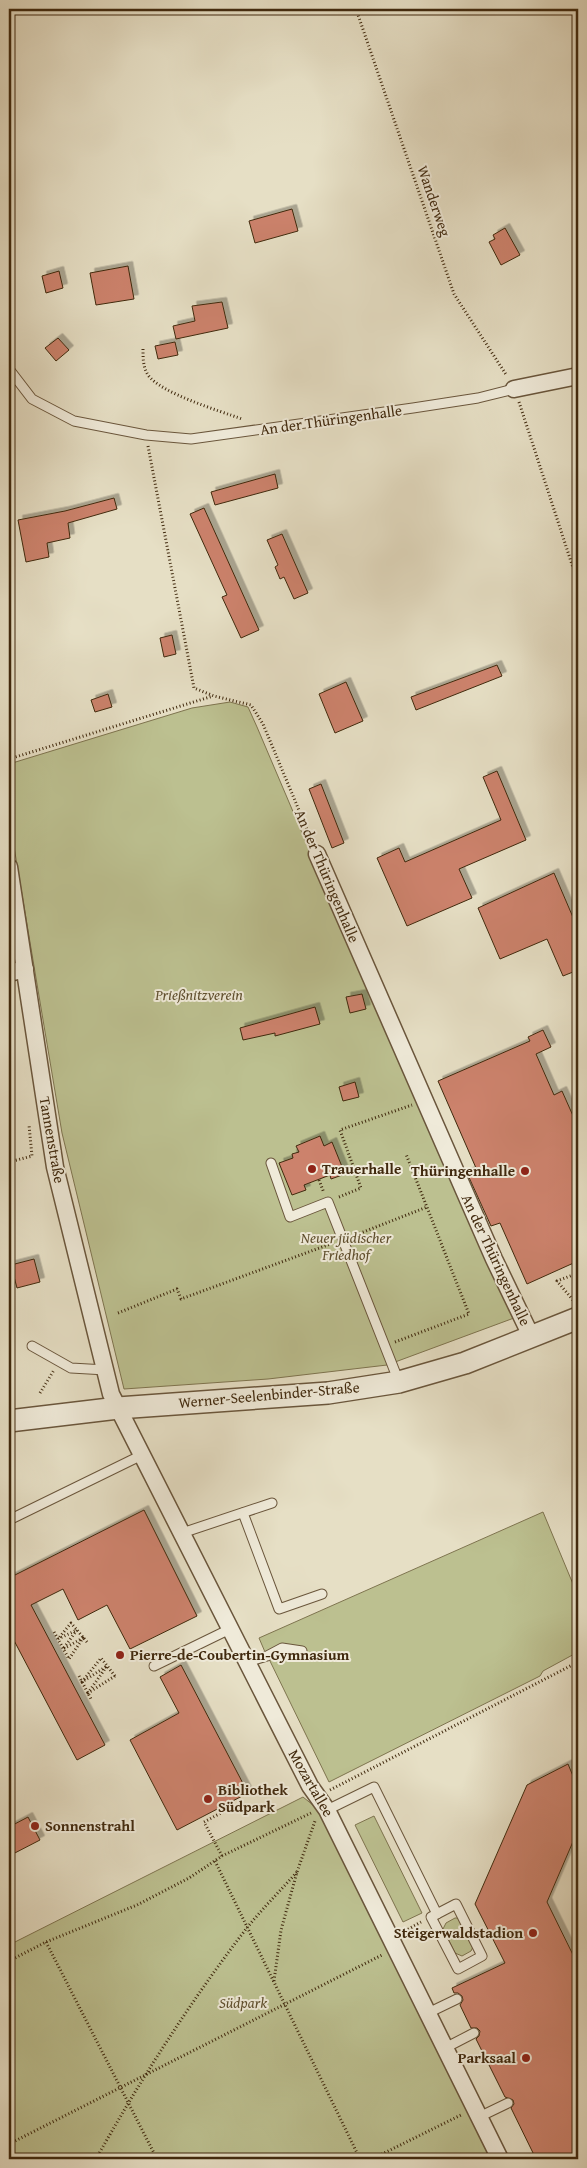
<svg xmlns="http://www.w3.org/2000/svg" width="587" height="2168" font-family="'Gentium Book Plus',serif">
<style>
.green{fill:#bcc090;stroke:#7e744f}
.building{fill:#cc826c;stroke:#40290e;filter:url(#shadow)}
.lines{fill:none;stroke-linecap:round;stroke-linejoin:round}
.service-casing{stroke:#6a563c;stroke-width:11}
.minor-casing{stroke:#6a563c;stroke-width:19}
.tertiary-casing{stroke:#6a563c;stroke-width:24}
.path{stroke:#40290e;stroke-width:3;stroke-dasharray:1 2.5;stroke-linecap:butt}
.service{stroke:#efead9;stroke-width:9}
.minor{stroke:#efead9;stroke-width:16}
.tertiary{stroke:#efead9;stroke-width:21}
.poi-dot{fill:#8f2418;stroke:#efead9;stroke-width:2}
.labels{text-anchor:middle;stroke-width:4;stroke-linejoin:round;paint-order:stroke}
.street-label{font-size:15px;fill:#40290e;stroke:#efead9}
.park-label{font-size:15px;font-style:italic;fill:#5f4f2e;stroke:#efead9}
.poi-label{font-size:15px;font-weight:bold;fill:#40290e;stroke:#efead9;text-anchor:start}
</style>
<defs>
<filter id="shadow"><feDropShadow dx="4.5" dy="-4.5" stdDeviation="0" flood-color="#0004"/></filter>
</defs>
<rect width="100%" height="100%" fill="#e6dfc5"/>
<filter id="stains"><feTurbulence type="fractalNoise" baseFrequency=".004" numOctaves="4"/><feColorMatrix values="0 0 0 0 .2 0 0 0 0 .09 0 0 0 0 .02 0 0 0 .5 -.17"/></filter>
<radialGradient id="worn" r=".72"><stop offset=".6" stop-color="#630" stop-opacity="0"/><stop offset="1" stop-color="#630" stop-opacity=".3"/></radialGradient>
<g class="green">
<polygon points="230,702 248,707 257,727 415,1098 514,1318 387,1365 268,1379 124,1389 62,1133 9,817 9,764 192,708"/>
<polygon points="543,1512 578,1596 578,1652 543,1671 540,1676 329,1782 269,1659 283,1652 303,1648 265,1652 259,1638"/>
<polygon points="303,1797 324,1814 496,2159 9,2159 9,1945"/>
<polygon points="374,1816 422,1913 403,1922 355,1825"/>
<polygon points="455,1918 458,1918 474,1945 471,1951 462,1956 455,1953 443,1929 446,1923"/>
</g>
<g class="building">
<polygon points="292,209 298,231 255,243 249,221"/>
<polygon points="505,228 520,255 501,265 489,242 495,239 493,235"/>
<polygon points="128,266 134,299 96,305 90,273"/>
<polygon points="59,271 63,288 46,293 42,276"/>
<polygon points="222,302 228,328 176,339 173,326 195,321 192,306"/>
<polygon points="58,338 69,350 56,361 45,348"/>
<polygon points="175,342 178,355 158,359 155,346"/>
<polygon points="275,474 278,488 215,505 211,492"/>
<polygon points="114,498 117,509 68,523 70,538 47,543 49,557 26,562 18,520 65,511"/>
<polygon points="204,508 259,630 241,638 222,597 227,595 190,514"/>
<polygon points="282,534 308,593 294,599 284,577 280,579 275,567 278,565 267,540"/>
<polygon points="172,635 176,654 164,657 160,638"/>
<polygon points="497,665 502,676 416,710 411,697"/>
<polygon points="346,682 363,721 335,733 319,694"/>
<polygon points="108,694 112,707 95,712 91,700"/>
<polygon points="497,771 526,840 459,869 472,898 407,926 377,858 399,848 405,862 501,820 483,777"/>
<polygon points="321,784 344,843 332,848 309,789"/>
<polygon points="554,873 578,929 578,970 563,976 547,939 500,959 478,908"/>
<polygon points="362,994 366,1009 350,1013 346,997"/>
<polygon points="315,1007 320,1024 275,1036 275,1033 243,1040 240,1028"/>
<polygon points="543,1030 551,1047 536,1054 554,1095 562,1091 578,1127 578,1261 527,1284 500,1223 491,1226 467,1173 476,1168 438,1081 530,1041 528,1037"/>
<polygon points="355,1082 359,1097 343,1101 339,1087"/>
<polygon points="320,1136 324,1146 332,1142 345,1174 331,1179 330,1175 304,1185 306,1190 292,1195 279,1163 293,1158 292,1154 299,1152 296,1146"/>
<polygon points="34,1259 40,1282 17,1288 11,1265"/>
<polygon points="144,1510 197,1616 130,1649 107,1605 78,1620 63,1589 31,1605 105,1745 77,1760 9,1631 9,1578"/>
<polygon points="181,1665 248,1793 177,1830 130,1740 179,1713 160,1677"/>
<polygon points="568,1764 573,1776 578,1773 578,1830 547,1902 578,1965 578,2159 536,2159 511,2108 514,2104 513,2100 505,2097 476,2039 479,2036 480,2031 477,2028 471,2028 460,2005 463,2000 462,1996 458,1993 454,1993 452,1988 505,1963 475,1904 527,1785"/>
<polygon points="28,1817 40,1840 9,1856 9,1827"/>
</g>
<g class="lines">
<defs>
<g id="service">
<polyline points="9,369 32,399 74,421 146,435 191,439 413,408 478,398 514,389"/>
<polyline points="271,1163 290,1217 328,1202 399,1382"/>
<polyline points="32,1346 71,1368 106,1370"/>
<polyline points="243,1513 279,1609 322,1594"/>
<polyline points="9,1520 142,1455"/>
<polyline points="182,1533 272,1503"/>
<polyline points="247,1662 267,1656 282,1648 302,1651"/>
<polyline points="154,1666 230,1629"/>
<polyline points="327,1810 374,1787 437,1914"/>
<polygon points="456,1904 482,1956 458,1969 431,1917"/>
<polyline points="428,2013 457,1999"/>
<polyline points="445,2048 474,2033"/>
<polyline points="479,2117 508,2103"/>
</g>
<g id="minor">
<polyline points="514,389 578,376"/>
<polyline points="317,854 494,1259 531,1336"/>
<polyline points="9,867 55,1167 111,1394 310,1786 327,1810 500,2159"/>
<polyline points="9,973 25,969"/>
</g>
<polyline id="tertiary" points="9,1421 118,1408 328,1393 399,1382 465,1363 578,1318"/>
</defs>
<use href="#service" class="service-casing"/>
<use href="#minor" class="minor-casing"/>
<use href="#tertiary" class="tertiary-casing"/>
<g class="path">
<polyline points="356,9 454,294 507,376"/>
<path d="M143 349C143 358 143 367 148 375 160 393 220 411 242 419"/>
<polyline points="519,402 578,583"/>
<polyline points="148,446 194,688 214,696 251,705 263,724 311,839"/>
<polyline points="9,759 213,696"/>
<polyline points="9,1162 32,1156 29,1125"/>
<polyline points="319,1180 324,1193"/>
<polyline points="339,1197 361,1188 340,1130 412,1105"/>
<polyline points="353,1236 427,1207"/>
<polyline points="573,1264 577,1273"/>
<polyline points="573,1300 557,1281 578,1273"/>
<polyline points="118,1313 177,1289 181,1299 333,1243"/>
<polyline points="395,1342 469,1314 406,1154"/>
<polyline points="40,1393 54,1370"/>
<path d="M54 1632 69 1659 83 1638 63 1649 77 1630 58 1639 71 1623C77 1630 82 1636 87 1642"/>
<polyline points="79,1676 91,1699"/>
<polyline points="115,1676 101,1658 82,1682 107,1666 88,1693 115,1676"/>
<polyline points="330,1790 578,1662"/>
<polyline points="222,1856 204,1822 232,1807 228,1801"/>
<polyline points="215,1861 360,2159"/>
<polyline points="405,1931 421,1922"/>
<polyline points="46,1942 157,2159"/>
<polyline points="9,1961 46,1942 137,1905 189,1878 222,1856 311,1813"/>
<polyline points="274,1981 281,1930 297,1872 315,1821"/>
<polyline points="9,2144 382,1955"/>
<path d="M96 2159C141 2079 190 2002 246 1929 262 1909 280 1891 297 1872"/>
<polyline points="372,2159 461,2115"/>
</g>
<use href="#service" class="service"/>
<use href="#minor" class="minor"/>
<use href="#tertiary" class="tertiary"/>
</g>
<g class="poi-dot">
<circle cx="312" cy="1169" r="5"/>
<circle cx="525" cy="1171" r="5"/>
<circle cx="120" cy="1655" r="5"/>
<circle cx="208" cy="1799" r="5"/>
<circle cx="35" cy="1826" r="5"/>
<circle cx="533" cy="1933" r="5"/>
<circle cx="526" cy="2058" r="5"/>
</g>
<g class="labels">
<g class="street-label">
<text transform="translate(434 201) rotate(71)" y="5">Wanderweg</text>
<text transform="translate(331 420) rotate(-8)" y="5">An der Thüringenhalle</text>
<text transform="translate(327 876) rotate(67)" y="5">An der Thüringenhalle</text>
<text transform="translate(52 1140) rotate(80)" y="5">Tannenstraße</text>
<text transform="translate(496 1260) rotate(65)" y="5">An der Thüringenhalle</text>
<text transform="translate(269 1395) rotate(-5)" y="5">Werner-Seelenbinder-Straße</text>
<text transform="translate(311 1783) rotate(60)" y="5">Mozartallee</text>
</g>
<g class="park-label">
<text x="199" y="1000">Prießnitzverein</text>
<text x="346" y="1243">Neuer jüdischer<tspan x="346" dy="17">Friedhof</tspan></text>
<text x="243" y="2008">Südpark</text>
</g>
<g class="poi-label">
<text x="322" y="1174">Trauerhalle</text>
<text x="515" y="1176" text-anchor="end">Thüringenhalle</text>
<text x="130" y="1660">Pierre-de-Coubertin-Gymnasium</text>
<text x="218" y="1795">Bibliothek<tspan x="218" dy="17">Südpark</tspan></text>
<text x="45" y="1831">Sonnenstrahl</text>
<text x="523" y="1938" text-anchor="end">Steigerwaldstadion</text>
<text x="516" y="2063" text-anchor="end">Parksaal</text>
</g>
</g>
<rect width="587" height="2168" fill="none" stroke="#e6dfc5" stroke-width="30"/>
<rect x="10" y="10" width="567" height="2148" fill="none" stroke="#40290e" stroke-width="2.5"/>
<rect x="15" y="15" width="557" height="2138" fill="none" stroke="#40290e"/>
<rect width="100%" height="100%" filter="url(#stains)"/>
<rect width="100%" height="100%" fill="url(#worn)"/>
</svg>
